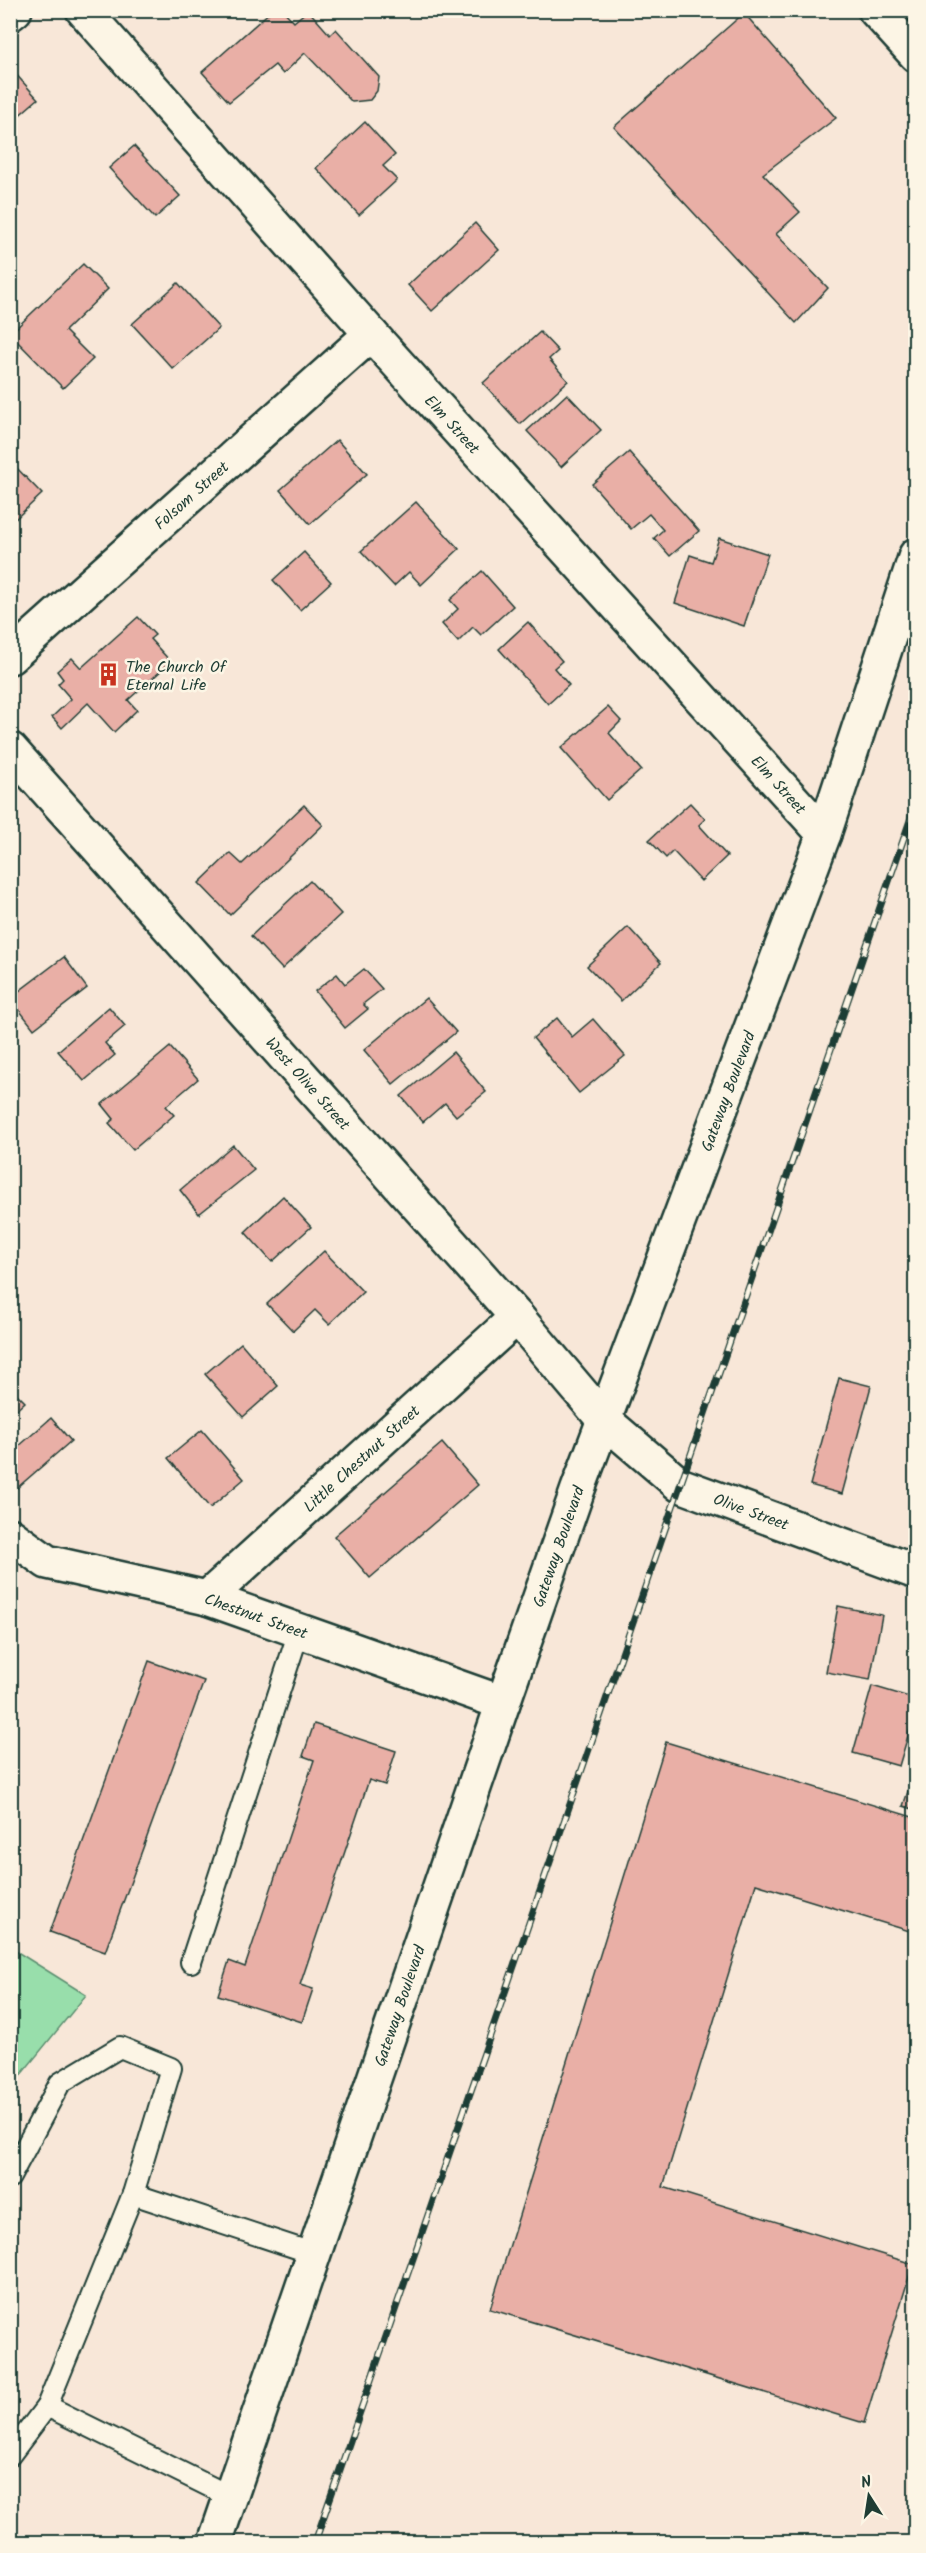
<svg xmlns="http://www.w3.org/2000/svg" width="926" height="2553" font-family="Kalam,sans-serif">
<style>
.green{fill:#98deab;stroke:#5c8e70;stroke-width:1.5}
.building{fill:#e9afa6;stroke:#1f3d34;stroke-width:1.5}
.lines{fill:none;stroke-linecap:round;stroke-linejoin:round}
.service-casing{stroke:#1f3d34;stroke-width:24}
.minor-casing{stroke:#1f3d34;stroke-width:38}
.tertiary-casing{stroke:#1f3d34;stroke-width:38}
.primary-casing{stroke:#1f3d34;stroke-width:38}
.service{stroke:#fcf5e5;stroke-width:20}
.minor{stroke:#fcf5e5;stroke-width:33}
.tertiary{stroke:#fcf5e5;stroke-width:33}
.primary{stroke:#fcf5e5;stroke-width:33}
.rail-casing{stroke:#1f3d34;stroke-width:7}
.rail{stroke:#fcf5e5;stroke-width:4.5;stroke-dasharray:14;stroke-linecap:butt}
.labels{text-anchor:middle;stroke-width:5;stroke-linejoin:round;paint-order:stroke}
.street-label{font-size:16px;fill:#1f3d34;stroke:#fcf5e5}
.poi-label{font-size:16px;fill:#1f3d34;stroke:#fcf5e5;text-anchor:start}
</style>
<rect width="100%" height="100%" fill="#f8e7d8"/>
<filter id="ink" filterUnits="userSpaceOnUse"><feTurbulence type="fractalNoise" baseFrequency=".0167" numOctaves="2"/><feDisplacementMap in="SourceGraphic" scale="12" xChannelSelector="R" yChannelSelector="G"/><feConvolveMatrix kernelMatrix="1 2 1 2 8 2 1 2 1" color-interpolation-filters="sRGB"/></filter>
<g filter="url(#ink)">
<polygon class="green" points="11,1948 86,1995 11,2087"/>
<g class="building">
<polygon points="272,10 283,10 294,22 308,10 330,35 336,29 379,77 377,91 370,100 352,102 305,53 283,74 275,65 229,102 202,72"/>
<polygon points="744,13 836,118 763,174 800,212 776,234 828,288 796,323 614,127"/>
<polygon points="13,71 38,99 10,123 10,74"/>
<polygon points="365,122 395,155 383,166 397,180 359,215 316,168"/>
<polygon points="134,146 180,196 155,218 109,168"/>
<polygon points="475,223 499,250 432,311 408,285"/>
<polygon points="83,264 108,289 65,331 93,359 63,388 10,334"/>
<polygon points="178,283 219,328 173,369 132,324"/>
<polygon points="540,332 558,351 549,359 568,381 520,424 483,383"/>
<polygon points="567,394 601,430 561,467 527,431"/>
<polygon points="337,440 367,474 310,524 280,490"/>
<polygon points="629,452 699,531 670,556 654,538 663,530 649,514 631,529 592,484"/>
<polygon points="10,461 42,494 10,524"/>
<polygon points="416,502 459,549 421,585 409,572 394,586 361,551"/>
<polygon points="719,538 768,554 744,626 675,603 690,555 711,562"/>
<polygon points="304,552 331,582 300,610 273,580"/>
<polygon points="482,571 513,606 481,635 473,627 458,642 442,624 458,609 450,600"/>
<polygon points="138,617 155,635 150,639 171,662 128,700 137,710 114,732 88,703 62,728 52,717 71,699 58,684 63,679 57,671 72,658 81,668"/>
<polygon points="528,622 562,661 554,668 569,685 548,704 499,649"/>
<polygon points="608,707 621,721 609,733 641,770 607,800 561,748"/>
<polygon points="690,803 705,819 699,825 727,856 701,881 673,851 666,858 649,840"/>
<polygon points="304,805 323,825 230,915 199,883 230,853 242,864"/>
<polygon points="310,881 341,914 282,969 251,936"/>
<polygon points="628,927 661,963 621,1001 587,966"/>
<polygon points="64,957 87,988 34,1029 10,998"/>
<polygon points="364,969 382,989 363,1004 368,1009 345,1028 315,991 337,974 345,984"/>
<polygon points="426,998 456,1032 393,1084 364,1050"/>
<polygon points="109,1007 125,1026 105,1043 115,1055 84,1081 58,1051"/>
<polygon points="557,1018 572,1037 593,1019 625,1056 579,1093 533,1038"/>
<polygon points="170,1047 198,1079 166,1106 174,1115 133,1150 109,1123 114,1119 102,1104"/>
<polygon points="453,1052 486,1092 456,1116 445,1103 423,1122 401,1096"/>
<polygon points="233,1145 254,1170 199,1214 180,1190"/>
<polygon points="283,1196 311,1227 272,1262 245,1232"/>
<polygon points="324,1251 363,1292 329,1324 315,1310 293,1331 267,1304"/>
<polygon points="241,1343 278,1386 243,1417 205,1374"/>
<polygon points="839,1378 871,1386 842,1494 810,1485"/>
<polygon points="10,1387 25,1402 10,1416"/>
<polygon points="51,1418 71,1441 17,1488 10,1481 10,1454"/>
<polygon points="202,1430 244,1479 210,1508 168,1458"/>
<polygon points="442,1443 478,1485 370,1578 334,1536"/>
<polygon points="838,1606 882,1615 870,1680 826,1672"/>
<polygon points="149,1661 204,1681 105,1952 50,1932"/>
<polygon points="872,1686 916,1699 916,1709 899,1766 853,1753"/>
<polygon points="314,1724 396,1751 385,1785 369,1780 300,1985 313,1989 302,2022 218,1995 229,1961 245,1967 314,1760 303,1756"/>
<polygon points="666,1742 916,1818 916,1933 756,1884 663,2187 913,2264 864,2423 490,2309"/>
<polygon points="916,1768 916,1810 903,1806"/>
<polygon points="916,2020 916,2040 909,2039"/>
</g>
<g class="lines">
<defs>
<g id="service">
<polyline points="191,1962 299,1631"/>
<polyline points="10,2177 60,2083 120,2047 171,2068 133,2194 315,2254"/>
<polyline points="47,2406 231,2497"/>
<polyline points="10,2455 47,2406 133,2194"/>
</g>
<g id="minor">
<path id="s1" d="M83 10 371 334 824 834"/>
<polyline points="875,10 916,55"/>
<polyline points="10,14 15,10"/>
<path id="s2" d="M10 657 371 334"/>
<path id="s3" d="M10 749 517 1317 604 1420"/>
<path id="s4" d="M10 1535 47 1562 207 1598 503 1703"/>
<path id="s5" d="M207 1598 517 1317"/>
</g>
<g id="tertiary">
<path id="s6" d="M604 1420 680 1485 916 1572"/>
</g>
<g id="primary">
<path id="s7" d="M215 2542 503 1703 578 1489 824 834 916 555"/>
</g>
</defs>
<use href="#service" class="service-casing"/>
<use href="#minor" class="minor-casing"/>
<use href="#tertiary" class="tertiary-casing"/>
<use href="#primary" class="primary-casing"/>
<use href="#service" class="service"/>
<use href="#minor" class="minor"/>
<use href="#tertiary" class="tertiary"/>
<use href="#primary" class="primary"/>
<defs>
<polyline id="rail" points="315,2542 916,803"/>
</defs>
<use href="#rail" class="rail-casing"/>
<use href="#rail" class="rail"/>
</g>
</g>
<defs>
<symbol id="building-bare" viewBox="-9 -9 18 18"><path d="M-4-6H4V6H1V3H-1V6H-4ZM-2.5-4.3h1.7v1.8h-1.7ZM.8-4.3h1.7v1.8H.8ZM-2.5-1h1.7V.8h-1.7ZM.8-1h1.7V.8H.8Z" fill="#c8321e" stroke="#fcf5e5" stroke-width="2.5" paint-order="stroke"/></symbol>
</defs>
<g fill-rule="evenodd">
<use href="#building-bare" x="92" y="658" width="33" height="33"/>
</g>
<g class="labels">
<g class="street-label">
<text dy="6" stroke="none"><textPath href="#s1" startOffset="555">Elm Street</textPath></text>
<text dy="6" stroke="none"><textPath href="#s2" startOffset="243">Folsom Street</textPath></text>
<text dy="6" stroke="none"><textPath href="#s1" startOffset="1041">Elm Street</textPath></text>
<text dy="6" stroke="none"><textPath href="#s3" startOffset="448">West Olive Street</textPath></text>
<text dy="6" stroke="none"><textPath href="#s7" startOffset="1539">Gateway Boulevard</textPath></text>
<text dy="6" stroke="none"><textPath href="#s5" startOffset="208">Little Chestnut Street</textPath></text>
<text dy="6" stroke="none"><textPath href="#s6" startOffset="176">Olive Street</textPath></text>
<text dy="6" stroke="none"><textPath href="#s7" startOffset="1053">Gateway Boulevard</textPath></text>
<text dy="6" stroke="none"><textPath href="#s4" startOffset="262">Chestnut Street</textPath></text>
<text dy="6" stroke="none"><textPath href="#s7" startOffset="567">Gateway Boulevard</textPath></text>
</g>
<g class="poi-label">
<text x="126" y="672">The Church Of<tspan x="126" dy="18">Eternal Life</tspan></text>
</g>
</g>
<rect width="926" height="2553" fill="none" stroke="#fcf5e5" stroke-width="36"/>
<rect x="18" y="18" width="890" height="2517" fill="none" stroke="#1f3d34" stroke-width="2" filter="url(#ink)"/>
<g transform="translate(869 2496) rotate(348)" stroke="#fcf5e5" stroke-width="4.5" paint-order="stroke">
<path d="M0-4.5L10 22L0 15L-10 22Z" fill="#1f3d34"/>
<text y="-9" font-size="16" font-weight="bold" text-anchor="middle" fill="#1f3d34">N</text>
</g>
</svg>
